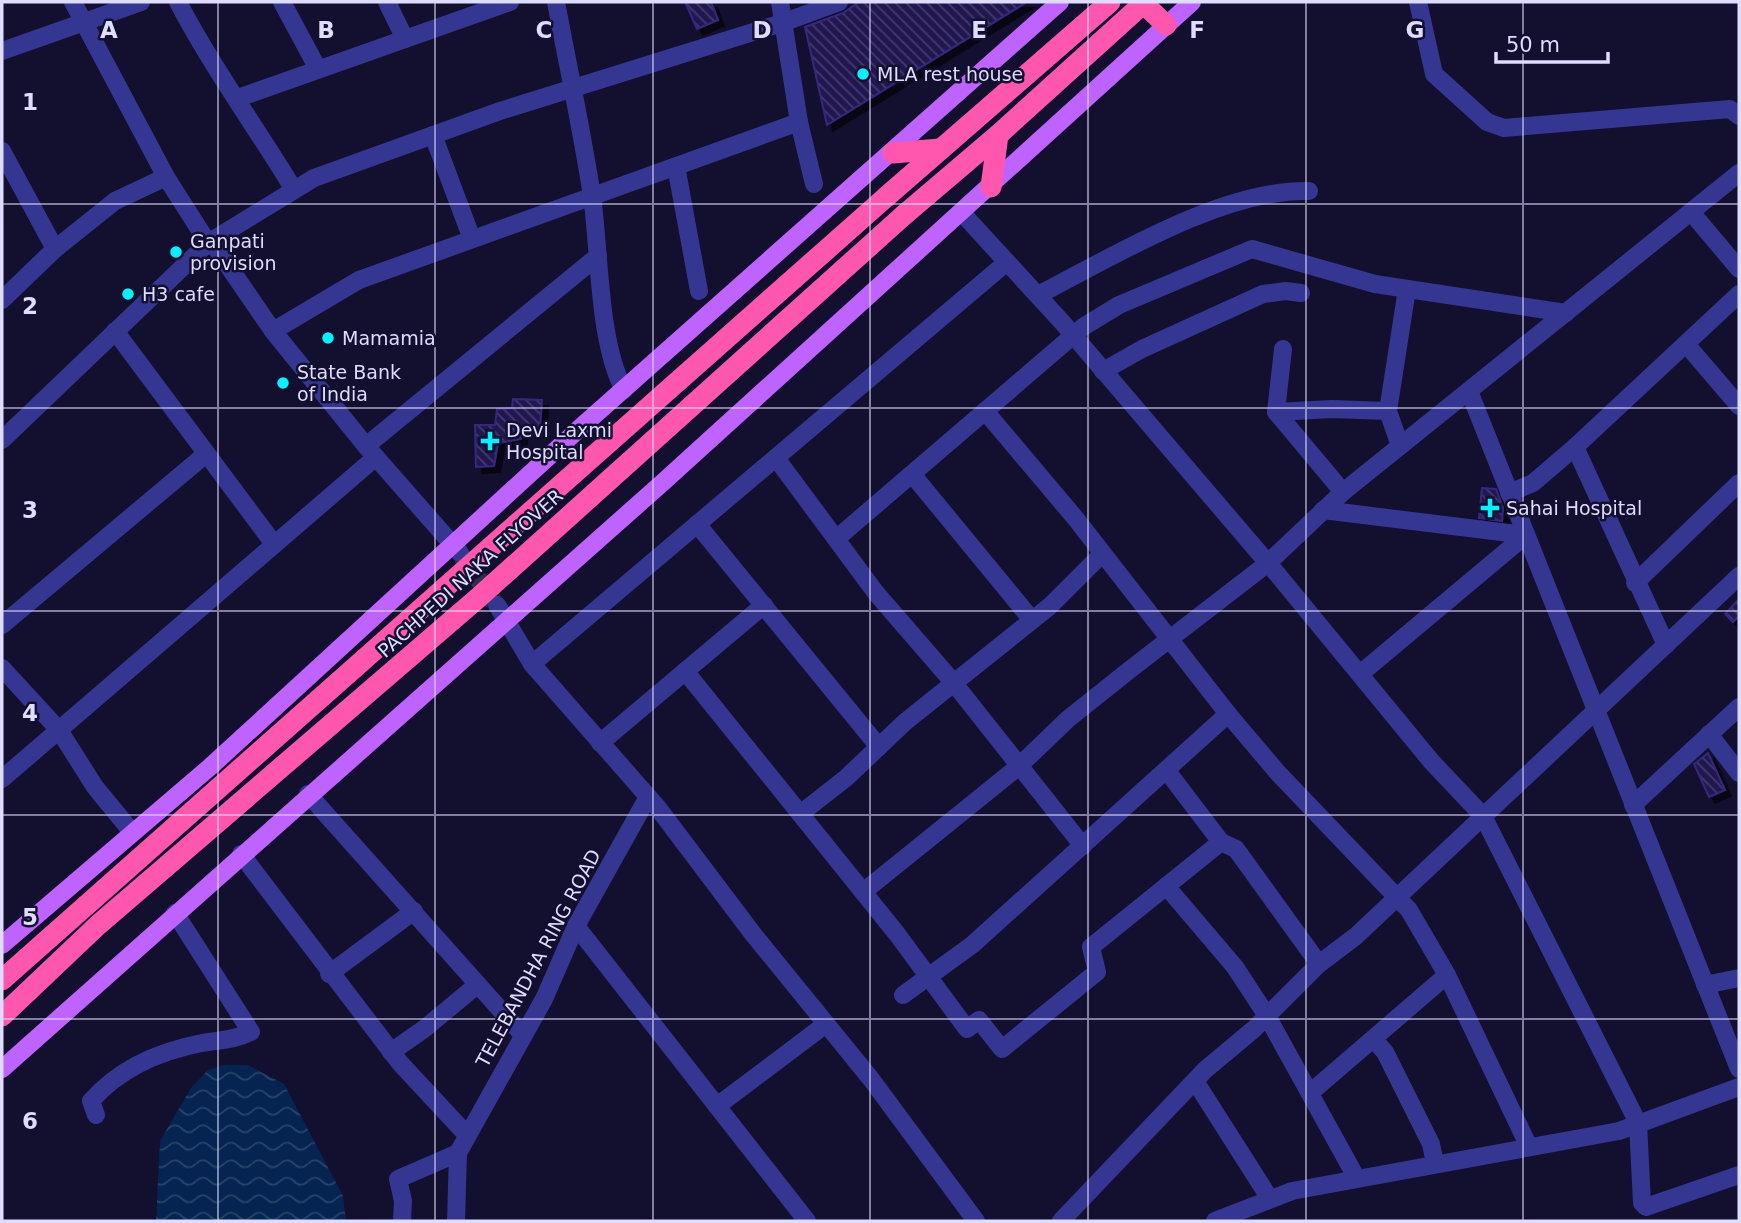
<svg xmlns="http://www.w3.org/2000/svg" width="1741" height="1223" font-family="'DejaVu Sans',sans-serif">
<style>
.water{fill:url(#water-waves)}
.building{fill:url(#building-back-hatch);stroke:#362880;stroke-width:2;filter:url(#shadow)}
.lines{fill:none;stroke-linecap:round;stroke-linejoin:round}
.minor-tunnel{stroke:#312e4d;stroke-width:18;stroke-dasharray:18 9;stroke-linecap:butt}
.minor{stroke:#353592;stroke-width:18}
.major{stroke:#be63ff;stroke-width:18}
.highway{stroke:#ff57ae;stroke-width:21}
.highway-bridge{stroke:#ff57ae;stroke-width:21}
.grid{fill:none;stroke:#dedcff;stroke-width:2;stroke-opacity:0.55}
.poi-dot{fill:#08f0ff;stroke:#130f2e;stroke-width:2.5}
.labels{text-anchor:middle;stroke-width:5;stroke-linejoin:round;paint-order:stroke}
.poi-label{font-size:19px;fill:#dedcff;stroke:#130f2e;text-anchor:start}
.street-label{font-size:19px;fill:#dedcff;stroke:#130f2e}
.grid-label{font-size:23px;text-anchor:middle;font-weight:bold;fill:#dedcff;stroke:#130f2e;stroke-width:5;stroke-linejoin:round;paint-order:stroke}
</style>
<defs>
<pattern id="water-waves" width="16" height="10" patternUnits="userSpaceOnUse" patternTransform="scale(1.75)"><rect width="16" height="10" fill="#052451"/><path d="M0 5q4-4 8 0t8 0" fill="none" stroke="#29436b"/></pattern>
<pattern id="building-back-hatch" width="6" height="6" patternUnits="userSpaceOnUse" patternTransform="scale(1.75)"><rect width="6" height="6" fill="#221951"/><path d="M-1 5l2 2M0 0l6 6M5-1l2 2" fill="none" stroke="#423a6b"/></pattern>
<filter id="shadow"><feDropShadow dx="6" dy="6" stdDeviation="0" flood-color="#0009"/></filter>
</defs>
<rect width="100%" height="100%" fill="#130f2e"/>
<polygon class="water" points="223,1065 248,1065 284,1084 343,1196 346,1221 156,1221 160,1141 191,1088 208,1070"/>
<g class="building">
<polygon points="685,2 711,2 718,20 697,29"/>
<polygon points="859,2 1027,2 827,125 805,27 843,13"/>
<polygon points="513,399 542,400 540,426 522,426 521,439 498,443 494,466 476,467 475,425 495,425 497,409 512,408"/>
<polygon points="1482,488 1496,489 1503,508 1502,521 1479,518"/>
<polygon points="1739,599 1739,616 1733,622 1725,614"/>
<polygon points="1708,753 1725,790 1709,797 1694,764"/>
</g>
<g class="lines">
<polyline class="minor-tunnel" points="462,556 494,602"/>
<g class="minor">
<polyline points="73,2 166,177 208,243 216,248 273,331 366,446 460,553"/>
<path d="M178 2C212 67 256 127 294 190"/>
<polyline points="282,2 318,69"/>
<polyline points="387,2 405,39"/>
<path d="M556 2C568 66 582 131 592 196 600 253 598 341 624 390"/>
<polyline points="780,2 799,122 814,184"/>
<polyline points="1418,2 1434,74 1487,122 1504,128 1730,109 1739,116"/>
<polyline points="2,51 141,2"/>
<polyline points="238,98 510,2"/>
<polyline points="433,135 472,239"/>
<polyline points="2,151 55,249"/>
<polyline points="676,166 699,291"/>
<polyline points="1691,212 1739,269"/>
<polyline points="962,213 1062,322 1278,575 1431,761 1483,816 1638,1123 1642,1203 1646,1207 1739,1175"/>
<path d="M1038 295C1114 256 1223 189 1309 191"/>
<polyline points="2,300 55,249 115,201 166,177"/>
<polyline points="115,331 274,544"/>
<polyline points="273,331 359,280 799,122"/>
<polyline points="1686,344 1739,406"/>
<polyline points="1103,371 1142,349 1263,294 1286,291 1301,293"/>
<polyline points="1469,391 1739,1069"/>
<polyline points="985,411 1076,519 1228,714 1278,773 1409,910 1447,975 1529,1147"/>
<polyline points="1276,412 1283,349"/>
<polyline points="2,440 208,243 314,178 500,111 782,23 839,2"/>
<polyline points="366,446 598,256"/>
<polyline points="1400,446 1388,411 1407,289"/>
<polyline points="1575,447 1666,645"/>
<polyline points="776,458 876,593 953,682 1083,846"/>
<polyline points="912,474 1032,620"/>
<polyline points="1343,492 1276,412 1332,409 1388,411"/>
<polyline points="1509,493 1533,483 1575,447 1739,294"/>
<polyline points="1323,510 1526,535 1360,674"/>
<polyline points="697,524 879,747"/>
<polyline points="836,539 1083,327 1119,305 1252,249 1375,284 1566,313"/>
<polyline points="1635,583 1739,483"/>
<polyline points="497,605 532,664 658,808 753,934 871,1079 976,1221"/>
<polyline points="2,625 206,454"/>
<polyline points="532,664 1007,262"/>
<polyline points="2,668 59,730 95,787 132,832"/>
<polyline points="685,671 897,934 967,1029 979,1020 1002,1049 1097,972 1091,947 1221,842"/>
<polyline points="1709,734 1739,773"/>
<polyline points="600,743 764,605"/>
<polyline points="1167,771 1221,842 1236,849 1319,964"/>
<polyline points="2,779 376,457"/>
<polyline points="308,794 523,1035"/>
<polyline points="1633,805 1739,707"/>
<polyline points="800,814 846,778 905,722 1050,606 1102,554"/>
<polyline points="241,854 400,1063 467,1135"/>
<polyline points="1166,886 1235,967 1267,1016 1356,1177"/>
<polyline points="863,892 1018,767 1068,719 1132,668 1268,563 1343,492 1739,173"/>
<polyline points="576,926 807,1221"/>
<polyline points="329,974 414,911"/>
<polyline points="1705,985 1739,978"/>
<polyline points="903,995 972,945 1228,714"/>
<polyline points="1374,1040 1385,1052 1431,1144 1435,1163"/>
<polyline points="391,1052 424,1029 477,985"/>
<polyline points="1195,1081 1270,1199"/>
<polyline points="1310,1093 1447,975"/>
<polyline points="717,1106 826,1024"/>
<path d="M96 1115 91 1101C120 1068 160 1051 202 1043 219 1040 235 1040 251 1032L175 913"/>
<polyline points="402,1221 403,1201 398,1179 458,1153"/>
<polyline points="456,1221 458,1153 544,999 576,926 648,797"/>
<polyline points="1061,1221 1205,1070 1254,1029 1319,964 1356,936 1739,576"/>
<polyline points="1215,1221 1292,1191 1619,1131 1739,1087"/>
</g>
<g class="major">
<polyline points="2,945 210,767 581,427 1060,2"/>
<polyline points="2,1069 661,484 1192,2"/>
</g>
<g class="highway">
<polyline points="1143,3 1166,25"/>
<polyline points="893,153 940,149"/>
<polyline points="991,187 998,135"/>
<polyline points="886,197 1110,2"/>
<polyline points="904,215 998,135 1145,2"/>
</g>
<g class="highway-bridge">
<polyline points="2,980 886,197"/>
<polyline points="2,1016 98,925 478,598 904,215"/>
</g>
</g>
<path class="grid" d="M218 2V1221M435 2V1221M653 2V1221M870 2V1221M1088 2V1221M1306 2V1221M1523 2V1221M2 204H1739M2 408H1739M2 611H1739M2 815H1739M2 1019H1739"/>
<g class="poi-dot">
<circle cx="863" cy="74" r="7"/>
<circle cx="176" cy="252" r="7"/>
<circle cx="128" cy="294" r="7"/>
<circle cx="328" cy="338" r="7"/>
<circle cx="283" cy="383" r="7"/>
<path d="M486.5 430.5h7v7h7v7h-7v7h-7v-7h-7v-7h7z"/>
<path d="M1486.5 497.5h7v7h7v7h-7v7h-7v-7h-7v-7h7z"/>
</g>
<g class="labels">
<g class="poi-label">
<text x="877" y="81">MLA rest house</text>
<text x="190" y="248">Ganpati<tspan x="190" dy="22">provision</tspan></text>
<text x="142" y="301">H3 cafe</text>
<text x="342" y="345">Mamamia</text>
<text x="297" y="379">State Bank<tspan x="297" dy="22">of India</tspan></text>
<text x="506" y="437">Devi Laxmi<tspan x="506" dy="22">Hospital</tspan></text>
<text x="1506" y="515">Sahai Hospital</text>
</g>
<g class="street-label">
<text transform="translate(470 573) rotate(-42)" y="7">PACHPEDI NAKA FLYOVER</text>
<text transform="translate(538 958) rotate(-62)" y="7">TELEBANDHA RING ROAD</text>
</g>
</g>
<g class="grid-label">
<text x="109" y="38">A</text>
<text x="326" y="38">B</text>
<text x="544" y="38">C</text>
<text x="762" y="38">D</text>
<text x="979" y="38">E</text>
<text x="1197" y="38">F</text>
<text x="1415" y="38">G</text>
<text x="30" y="110">1</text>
<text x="30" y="314">2</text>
<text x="30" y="518">3</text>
<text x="30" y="721">4</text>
<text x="30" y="925">5</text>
<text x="30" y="1129">6</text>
</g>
<rect width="1741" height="1223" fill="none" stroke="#dedcff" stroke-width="7"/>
<path d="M1496 52v10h112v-10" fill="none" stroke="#dedcff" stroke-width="3.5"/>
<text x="1506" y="52" font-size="21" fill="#dedcff" stroke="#130f2e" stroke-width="5" paint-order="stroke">50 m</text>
</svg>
